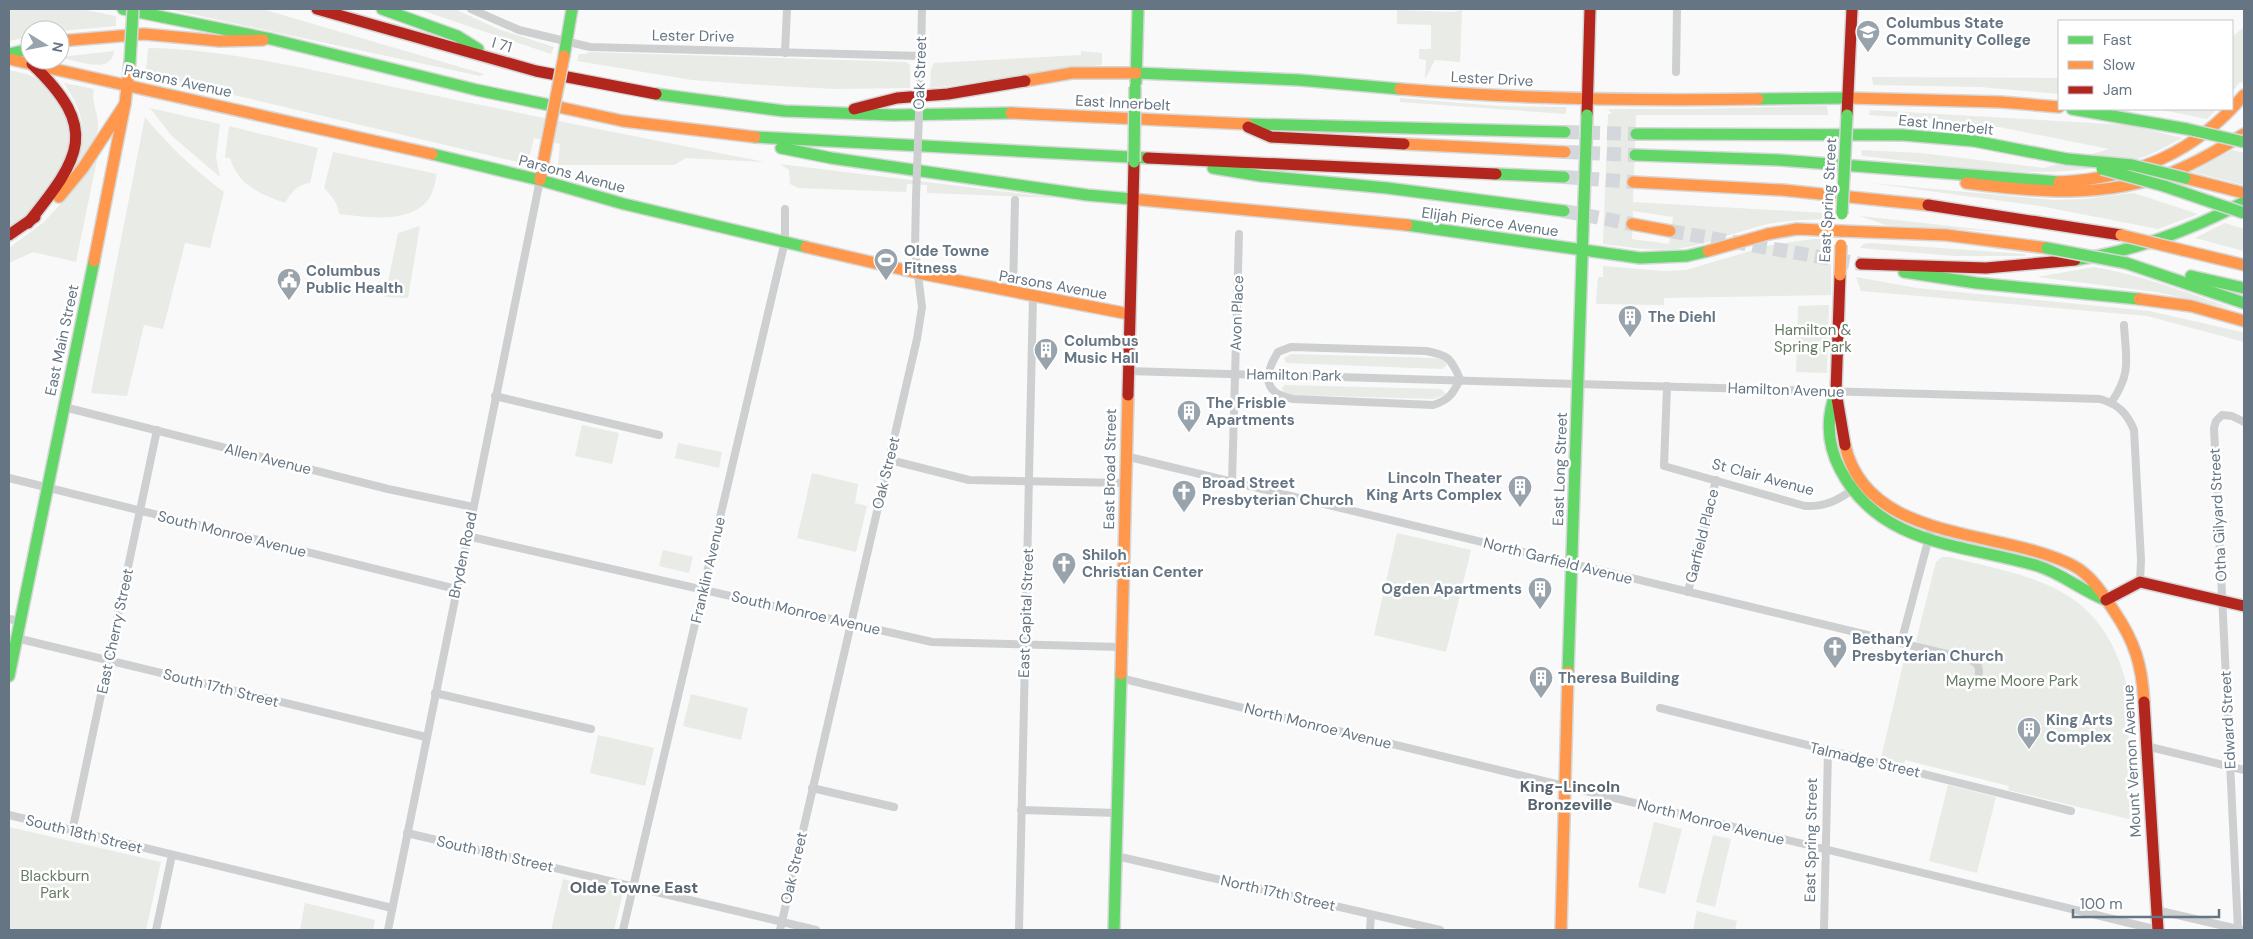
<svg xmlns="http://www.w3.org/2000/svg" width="2253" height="939" font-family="'DM Sans',sans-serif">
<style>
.green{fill:#e8ebe6;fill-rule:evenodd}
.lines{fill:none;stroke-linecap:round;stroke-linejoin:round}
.highway-tunnel{stroke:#d4d8dc;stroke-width:14;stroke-dasharray:14 7;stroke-linecap:butt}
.fast-casing{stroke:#d6d7d8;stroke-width:14}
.slow-casing{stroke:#d6d7d8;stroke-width:14}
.jam-casing{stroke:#d6d7d8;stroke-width:14}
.street{stroke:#cecfd0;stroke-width:8}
.fast{stroke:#63d668;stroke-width:11}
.slow{stroke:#ff974d;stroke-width:11}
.jam{stroke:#b3261e;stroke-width:11}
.fast-bridge-casing{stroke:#d6d7d8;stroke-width:14;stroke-linecap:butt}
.slow-bridge-casing{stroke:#d6d7d8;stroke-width:14;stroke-linecap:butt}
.street-bridge{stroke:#cecfd0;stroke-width:8}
.fast-bridge{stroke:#63d668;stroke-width:11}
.slow-bridge{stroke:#ff974d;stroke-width:11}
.labels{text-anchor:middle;stroke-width:5;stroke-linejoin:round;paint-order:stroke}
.poi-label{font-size:15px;font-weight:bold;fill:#657583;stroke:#fff;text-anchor:start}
.street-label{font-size:15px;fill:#657583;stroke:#fff}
.park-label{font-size:15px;fill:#677a64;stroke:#fff}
.neighbourhood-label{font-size:16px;font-weight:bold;fill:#57636e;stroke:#fff}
</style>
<rect width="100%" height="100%" fill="#f9f9f9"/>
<g class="green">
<polygon points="9,9 81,9 116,16 116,26 60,31 30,30 30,37 9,41"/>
<polygon points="168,9 262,9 484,74 480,76"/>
<polygon points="418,9 455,9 498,29 554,47 551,54"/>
<polygon points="1397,10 1454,12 1462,10 1460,62 1435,60 1425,79 1426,60 1419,59 1419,49 1431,49 1431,25 1397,24"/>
<polygon points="2244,27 2244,84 2240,82 2232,92 2232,37"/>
<path d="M148 48C229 49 319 72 398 88 521 113 643 139 766 162L686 158 674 165H558L560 144 534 138 530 154 522 163 158 77 146 71Z"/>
<path d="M114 51C112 76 75 60 60 57Z"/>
<path d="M1081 51 1102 53V65C1044 69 988 82 930 88L931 69 934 63 1081 55Z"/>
<polygon points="588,52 906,62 910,65 910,88 835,89 745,84 692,80 577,61 579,54 587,54"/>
<path d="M9 70C16 72 25 73 31 76 38 78 44 86 49 91 99 135 52 199 9 228Z"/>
<polygon points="1872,77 2059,78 2059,94 1980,87 1873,85"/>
<path d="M64 83 94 89C91 103 98 112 98 125 98 142 83 157 74 171 88 134 85 115 64 83Z"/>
<polygon points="1400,98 1497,106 1566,107 1566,114 1400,102"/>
<path d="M1827 106 1828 115H1636L1633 202 1826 213 1825 219C1805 220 1784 220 1764 225 1735 232 1706 245 1676 249 1651 251 1627 247 1603 244L1608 114H1612L1608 109H1690ZM1633 211 1673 217 1669 244 1632 239Z"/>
<polygon points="150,108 220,124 216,157 220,177 172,136"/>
<polygon points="2157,109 2217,109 2207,119"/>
<path d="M1870 110 2128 125 2182 138C2168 145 2152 155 2137 159 2047 185 1953 165 1862 156L1861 150 1921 153 2044 168 2109 149 1999 127 1937 120 1869 115Z"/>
<path d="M145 117C169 146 194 170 224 192L210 248 185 243 163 329 144 325 127 396 91 393Z"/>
<path d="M229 126 318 148 310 183C297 184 291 193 285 203 260 194 238 185 230 158H225Z"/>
<polygon points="2232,150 2244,153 2244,185 2193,172"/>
<path d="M333 152 437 174C435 181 434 191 430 197 412 225 367 217 339 214 338 203 332 196 324 188Z"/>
<polygon points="98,155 76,262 33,252 9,263 9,248 44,222 69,195"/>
<polygon points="780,164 1057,198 927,193 927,185 907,184 906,192 798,188 790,184 789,170"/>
<polygon points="1870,183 2054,200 2084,199 2134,193 2198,214 2158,229 2040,206"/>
<polygon points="1860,216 2005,232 1886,225"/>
<polygon points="2225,223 2244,229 2244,251 2195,238"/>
<polygon points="420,226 408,298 385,297 398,233"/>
<polygon points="1814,239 1823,239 1823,253 1831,253 1831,295 1664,298 1664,305 1596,304 1598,277 1603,277 1603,266 1662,271 1686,270 1771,245"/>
<polygon points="1870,243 2025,254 2025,256 1954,256 1860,248 1863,244"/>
<path d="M2094 267C2142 275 2188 293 2234 309L2156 292 2037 277Z"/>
<polygon points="1856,277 1917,288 2149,311 2242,332 2244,333 2244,342 2147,316 1861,291"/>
<polygon points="1829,305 1827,373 1796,372 1798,306"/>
<polygon points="1291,354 1436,358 1444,360 1447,365 1442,369 1286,363 1284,358"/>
<polygon points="1285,385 1441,389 1446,394 1434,399 1290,395 1284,393 1282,388"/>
<polygon points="582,425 619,433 612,464 575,456"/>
<polygon points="678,443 722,452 719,468 675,458"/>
<polygon points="812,473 858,484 855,503 867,506 856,552 797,538"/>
<polygon points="1397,533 1471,550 1446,652 1374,635"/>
<polygon points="663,550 693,557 689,573 659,566"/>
<path d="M1942 557H1949C2036 578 2102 586 2127 686L2131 687 2133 712 2128 739 2132 793 2140 812 2141 822 2008 790 2009 786 1905 760 1904 764 1881 758 1905 656 1912 657 1936 562Z"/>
<polygon points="691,694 748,708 741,740 683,726"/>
<polygon points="598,735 654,748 645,786 590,773"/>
<polygon points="1948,785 1996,797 1977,873 1929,861"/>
<polygon points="1654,822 1682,829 1665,894 1638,887"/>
<polygon points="9,827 161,862 146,930 9,930"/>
<polygon points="1713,835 1731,839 1715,907 1696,902"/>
<polygon points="563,879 623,893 614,930 551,930"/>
<polygon points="305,903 375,920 373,930 300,930"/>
<polygon points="1697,911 1737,921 1735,930 1693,930"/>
</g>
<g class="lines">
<g class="highway-tunnel">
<polyline points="1565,132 1636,134"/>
<polyline points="1565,152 1635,155"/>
<polyline points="1564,177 1633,182"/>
<polyline points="1564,211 1632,224"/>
<polyline points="1670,231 1861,264"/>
</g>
<defs>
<g id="fast">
<polyline points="123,9 271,39 477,90 554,106"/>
<polyline points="382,9 457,36 478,49"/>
<polyline points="9,54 30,49"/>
<polyline points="564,56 572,9"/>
<polyline points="1136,73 1299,80 1400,89"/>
<polyline points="1136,82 1138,9"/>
<polyline points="656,94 784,111 893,115 1011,113"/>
<polyline points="1758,99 1848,98"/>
<polyline points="2072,109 2187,129"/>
<polyline points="1247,124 1565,132"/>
<polyline points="1636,134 1903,135 1974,141 2067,159"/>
<polyline points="755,137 1148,158"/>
<polyline points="781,148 831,158 1087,195 1132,199"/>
<polyline points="432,154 540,180 624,204 806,247"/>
<polyline points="1635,155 1779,160 2059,182"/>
<polyline points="1213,168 1261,176 1387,188 1564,211"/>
<polyline points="1496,174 1564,177"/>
<polyline points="2164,186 2211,202"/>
<polyline points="1407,225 1640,258 1687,256 1708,251"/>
<path d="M2075 260C2135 251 2191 230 2244 202"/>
<polyline points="2126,263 2244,303"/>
<polyline points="1904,272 1976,283 2139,299"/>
<polyline points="2191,276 2244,288"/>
<path d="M1836 392C1826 418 1827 444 1840 469 1880 547 1965 544 2038 566 2063 574 2082 591 2106 600"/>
<polyline points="1568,672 1583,230"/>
<polyline points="9,676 94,261"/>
<polyline points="1114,930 1121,674"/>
</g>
<g id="slow">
<polyline points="60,41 144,34 219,41 263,40"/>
<polyline points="9,59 432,154"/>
<polyline points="1025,81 1072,73 1136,73"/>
<path d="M1400 89C1519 99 1639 101 1758 99"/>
<polyline points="1848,98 2001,102 2059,107"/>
<polyline points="554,106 623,121 755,137"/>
<polyline points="1011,113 1247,124"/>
<polyline points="1404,144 1565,152"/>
<polyline points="2185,178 2244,193"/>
<polyline points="540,180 546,148"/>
<polyline points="1633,182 1782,190 1928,205"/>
<path d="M2059 182C2135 178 2195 153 2244 95"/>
<path d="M1966 183C2036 192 2106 199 2173 172 2198 162 2221 148 2244 134"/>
<polyline points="59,197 83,168 125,104"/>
<polyline points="1132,199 1407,225"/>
<polyline points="1632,224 1670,231"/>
<polyline points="1841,231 1946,235 2047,248"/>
<polyline points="1768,234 1797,229 1841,231"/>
<polyline points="806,247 918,273 1129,314"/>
<polyline points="2182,250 2244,265"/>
<polyline points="94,261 125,104 130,62"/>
<polyline points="2139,299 2191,306 2244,321"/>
<path d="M1845 445C1867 544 2002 528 2074 566 2092 576 2103 594 2114 611 2135 642 2142 665 2144 702"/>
<polyline points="1121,674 1128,395"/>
<polyline points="1561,930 1568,672"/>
</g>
<g id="jam">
<polyline points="317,9 536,71 656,94"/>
<polyline points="854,109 897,98 948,94 1025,81"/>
<polyline points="1587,115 1590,9"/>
<polyline points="1847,115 1852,9"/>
<polyline points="1248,127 1271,137 1404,144"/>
<polyline points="1148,158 1496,174"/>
<polyline points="1928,205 2121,235"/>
<path d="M28 223C81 157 100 129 32 64"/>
<polyline points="9,235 35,217"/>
<polyline points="1861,264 1986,268 2075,260"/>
<polyline points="1840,275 1836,392 1845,445"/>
<polyline points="1128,395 1134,162"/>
<polyline points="2106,600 2140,582 2244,606"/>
<polyline points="2144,702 2158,930"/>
</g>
</defs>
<use href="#fast" class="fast-casing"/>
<use href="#slow" class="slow-casing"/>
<use href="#jam" class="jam-casing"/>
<g class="street">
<polyline points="471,9 519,30 590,47 921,56 922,9"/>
<polyline points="785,53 787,9"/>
<polyline points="1676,72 1677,9"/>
<polyline points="1013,293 1015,200"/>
<path d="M1291 347 1426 351C1448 355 1451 358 1460 379 1453 394 1449 400 1433 405L1293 399C1262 393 1264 375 1278 352Z"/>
<path d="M1127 371 2100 399C2118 404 2127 413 2134 430L2141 560 2140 582"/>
<path d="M1667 386 1664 466 1805 506C1824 507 1837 501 1852 490"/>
<polyline points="495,396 659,435"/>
<path d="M2111 403C2132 372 2126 360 2124 325"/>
<polyline points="64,407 388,489 473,507"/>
<path d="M1125 456 1967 659C1977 662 1981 666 1978 677"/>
<polyline points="890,460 969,480 1124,483"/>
<polyline points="9,478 456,589"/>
<polyline points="1232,482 1239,234"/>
<polyline points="467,536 932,642 1120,647"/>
<polyline points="1688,592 1716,480"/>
<polyline points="9,619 20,621"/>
<polyline points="16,638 426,737"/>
<polyline points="1901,643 1932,526"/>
<polyline points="1120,678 2158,930"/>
<polyline points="435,693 591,729"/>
<polyline points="1660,708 2071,811"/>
<polyline points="2146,746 2244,770"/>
<polyline points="812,788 894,807"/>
<polyline points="1021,810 1117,813"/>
<polyline points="9,815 392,908"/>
<polyline points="72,832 157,430"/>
<polyline points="407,833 816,930"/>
<polyline points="1116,856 1440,930"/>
<polyline points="2156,910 2242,930"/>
<polyline points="2238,929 2214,428 2216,421 2222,415 2232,416 2244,422"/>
<polyline points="156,930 172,855"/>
<polyline points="388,930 540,180"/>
<polyline points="623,930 785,241 785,209"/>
<polyline points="780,930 917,339 922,307 915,250 916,198"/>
<polyline points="1019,930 1033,296"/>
<polyline points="1370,930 1371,915"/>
<polyline points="1824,930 1828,751"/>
</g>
<use href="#fast" class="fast"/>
<use href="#slow" class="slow"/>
<use href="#jam" class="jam"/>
<defs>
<g id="fast-bridge">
<polyline points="130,62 133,9"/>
<polyline points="2187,129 2244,142"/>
<polyline points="2067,159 2132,165 2185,178"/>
<polyline points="1134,162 1135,87"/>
<polyline points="2102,169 2164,186"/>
<polyline points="2211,202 2244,213"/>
<polyline points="1842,214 1847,115"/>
<polyline points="1583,230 1587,115"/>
<polyline points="2047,248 2126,263"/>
</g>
<g id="slow-bridge">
<polyline points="546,148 564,56"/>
<polyline points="2121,235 2182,250"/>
<polyline points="1708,251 1768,234"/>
<polyline points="1840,275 1841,245"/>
</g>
</defs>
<use href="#fast-bridge" class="fast-bridge-casing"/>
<use href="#slow-bridge" class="slow-bridge-casing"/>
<polyline class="street-bridge" points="916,198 921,56"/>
<use href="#fast-bridge" class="fast-bridge"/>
<use href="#slow-bridge" class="slow-bridge"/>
</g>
<defs>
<symbol id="university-pin" viewBox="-11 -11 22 30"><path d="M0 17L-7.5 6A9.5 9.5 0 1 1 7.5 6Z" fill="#99a3ac" stroke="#fff"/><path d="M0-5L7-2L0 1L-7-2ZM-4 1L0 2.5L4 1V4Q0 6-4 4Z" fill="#fff"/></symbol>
<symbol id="stadium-pin" viewBox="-11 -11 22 30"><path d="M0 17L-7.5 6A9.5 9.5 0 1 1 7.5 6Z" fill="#99a3ac" stroke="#fff"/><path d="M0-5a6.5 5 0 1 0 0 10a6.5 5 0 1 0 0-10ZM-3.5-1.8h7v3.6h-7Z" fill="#fff"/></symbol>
<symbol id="civic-pin" viewBox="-11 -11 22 30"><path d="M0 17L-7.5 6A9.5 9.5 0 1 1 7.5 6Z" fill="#99a3ac" stroke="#fff"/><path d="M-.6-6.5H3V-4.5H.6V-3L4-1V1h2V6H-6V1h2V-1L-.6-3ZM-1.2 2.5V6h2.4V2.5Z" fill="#fff"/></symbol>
<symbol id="building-pin" viewBox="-11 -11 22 30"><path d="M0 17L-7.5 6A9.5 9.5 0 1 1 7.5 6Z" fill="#99a3ac" stroke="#fff"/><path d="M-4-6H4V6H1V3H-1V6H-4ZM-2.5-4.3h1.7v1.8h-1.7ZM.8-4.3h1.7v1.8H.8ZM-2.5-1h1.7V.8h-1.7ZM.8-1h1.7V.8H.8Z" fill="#fff"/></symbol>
<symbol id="church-pin" viewBox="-11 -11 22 30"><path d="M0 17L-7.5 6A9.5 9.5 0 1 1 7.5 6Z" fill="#99a3ac" stroke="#fff"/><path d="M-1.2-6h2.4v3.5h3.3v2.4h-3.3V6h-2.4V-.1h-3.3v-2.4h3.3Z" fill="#fff"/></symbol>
</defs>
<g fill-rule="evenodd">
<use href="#university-pin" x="1854" y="18" width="28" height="38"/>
<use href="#stadium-pin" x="872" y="246" width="28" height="38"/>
<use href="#civic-pin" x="275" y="266" width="28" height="38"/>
<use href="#building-pin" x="1616" y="303" width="28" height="38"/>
<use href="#building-pin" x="1032" y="336" width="28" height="38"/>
<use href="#building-pin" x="1175" y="398" width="28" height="38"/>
<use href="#building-pin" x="1506" y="473" width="28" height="38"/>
<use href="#church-pin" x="1170" y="478" width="28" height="38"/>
<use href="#church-pin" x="1050" y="550" width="28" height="38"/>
<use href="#building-pin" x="1526" y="575" width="28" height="38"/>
<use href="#church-pin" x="1821" y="634" width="28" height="38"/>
<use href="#building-pin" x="1527" y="664" width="28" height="38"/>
<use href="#building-pin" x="2015" y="715" width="28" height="38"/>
</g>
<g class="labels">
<g class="poi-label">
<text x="1886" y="28">Columbus State<tspan x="1886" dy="17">Community College</tspan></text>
<text x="904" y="256">Olde Towne<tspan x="904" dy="17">Fitness</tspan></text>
<text x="306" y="276">Columbus<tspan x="306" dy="17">Public Health</tspan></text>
<text x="1648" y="322">The Diehl</text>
<text x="1064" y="346">Columbus<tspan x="1064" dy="17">Music Hall</tspan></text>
<text x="1206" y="408">The Frisble<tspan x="1206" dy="17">Apartments</tspan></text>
<text x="1502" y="483" text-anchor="end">Lincoln Theater<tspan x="1502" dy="17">King Arts Complex</tspan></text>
<text x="1202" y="488">Broad Street<tspan x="1202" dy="17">Presbyterian Church</tspan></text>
<text x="1082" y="560">Shiloh<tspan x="1082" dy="17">Christian Center</tspan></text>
<text x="1522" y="594" text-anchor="end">Ogden Apartments</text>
<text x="1852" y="644">Bethany<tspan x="1852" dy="17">Presbyterian Church</tspan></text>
<text x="1558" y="683">Theresa Building</text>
<text x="2046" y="725">King Arts<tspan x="2046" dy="17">Complex</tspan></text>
</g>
<g class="street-label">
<text transform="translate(693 36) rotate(1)" y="5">Lester Drive</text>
<text transform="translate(502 45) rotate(16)" y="5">I 71</text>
<text transform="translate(920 73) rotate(-88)" y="5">Oak Street</text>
<text transform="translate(1492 79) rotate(3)" y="5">Lester Drive</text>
<text transform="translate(178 81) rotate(12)" y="5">Parsons Avenue</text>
<text transform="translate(1123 103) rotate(3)" y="5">East Innerbelt</text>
<text transform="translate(1946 125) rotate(6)" y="5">East Innerbelt</text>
<text transform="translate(572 174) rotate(15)" y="5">Parsons Avenue</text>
<text transform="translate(1828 200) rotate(-87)" y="5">East Spring Street</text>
<text transform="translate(1490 222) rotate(8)" y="5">Elijah Pierce Avenue</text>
<text transform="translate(1053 285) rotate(10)" y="5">Parsons Avenue</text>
<text transform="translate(1237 313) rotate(-88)" y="5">Avon Place</text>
<text transform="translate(62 340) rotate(-78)" y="5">East Main Street</text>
<text transform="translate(1294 375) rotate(1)" y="5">Hamilton Park</text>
<text transform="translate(1786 390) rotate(2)" y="5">Hamilton Avenue</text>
<text transform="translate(268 459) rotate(14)" y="5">Allen Avenue</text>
<text transform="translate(1110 469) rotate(-89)" y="5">East Broad Street</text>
<text transform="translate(1560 469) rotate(-88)" y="5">East Long Street</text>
<text transform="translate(886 473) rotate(-76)" y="5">Oak Street</text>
<text transform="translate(1763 477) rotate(15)" y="5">St Clair Avenue</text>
<text transform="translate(2218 515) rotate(-93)" y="5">Otha Gilyard Street</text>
<text transform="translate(232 534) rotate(14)" y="5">South Monroe Avenue</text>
<text transform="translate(1702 536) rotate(-76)" y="5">Garfield Place</text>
<text transform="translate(463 555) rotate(-78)" y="5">Bryden Road</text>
<text transform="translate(1558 561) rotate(14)" y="5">North Garfield Avenue</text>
<text transform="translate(708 570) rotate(-77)" y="5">Franklin Avenue</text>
<text transform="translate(806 613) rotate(13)" y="5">South Monroe Avenue</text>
<text transform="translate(1026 613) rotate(-88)" y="5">East Capital Street</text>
<text transform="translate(115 631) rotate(-78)" y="5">East Cherry Street</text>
<text transform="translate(221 688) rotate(14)" y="5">South 17th Street</text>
<text transform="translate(2228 720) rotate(-93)" y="5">Edward Street</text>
<text transform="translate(1318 726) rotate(14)" y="5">North Monroe Avenue</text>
<text transform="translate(1865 760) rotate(13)" y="5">Talmadge Street</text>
<text transform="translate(2132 761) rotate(-93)" y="5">Mount Vernon Avenue</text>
<text transform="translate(1711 822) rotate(14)" y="5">North Monroe Avenue</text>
<text transform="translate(84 834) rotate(14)" y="5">South 18th Street</text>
<text transform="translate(1811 840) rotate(-89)" y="5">East Spring Street</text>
<text transform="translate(495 854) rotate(13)" y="5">South 18th Street</text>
<text transform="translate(794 868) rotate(-77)" y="5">Oak Street</text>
<text transform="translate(1278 893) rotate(13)" y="5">North 17th Street</text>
</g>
<g class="park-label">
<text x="1813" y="335">Hamilton &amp;<tspan x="1813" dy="17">Spring Park</tspan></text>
<text x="2012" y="686">Mayme Moore Park</text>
<text x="55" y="881">Blackburn<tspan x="55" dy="17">Park</tspan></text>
</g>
<g class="neighbourhood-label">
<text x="1570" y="792">King-Lincoln<tspan x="1570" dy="18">Bronzeville</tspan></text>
<text x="634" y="893">Olde Towne East</text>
</g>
</g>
<rect width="2253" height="939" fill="none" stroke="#657583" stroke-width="20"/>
<rect x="2058" y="20" width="175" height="90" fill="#ffffff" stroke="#c1c8cd"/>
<rect x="2068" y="36" width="25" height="8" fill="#63d668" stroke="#c1c8cd"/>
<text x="2103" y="45" font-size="15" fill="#657583">Fast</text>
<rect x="2068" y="61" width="25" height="8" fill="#ff974d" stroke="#c1c8cd"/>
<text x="2103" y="70" font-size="15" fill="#657583">Slow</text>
<rect x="2068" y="86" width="25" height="8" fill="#b3261e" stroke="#c1c8cd"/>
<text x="2103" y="95" font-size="15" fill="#657583">Jam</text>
<g transform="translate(45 45) rotate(100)"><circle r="24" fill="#ffffff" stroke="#c1c8cd"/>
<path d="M0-4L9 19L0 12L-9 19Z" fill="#99a3ac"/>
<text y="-8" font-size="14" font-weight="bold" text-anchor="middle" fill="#657583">N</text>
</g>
<path d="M2073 909v8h146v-8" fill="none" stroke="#657583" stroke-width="2.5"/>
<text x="2080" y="909" font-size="15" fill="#657583" stroke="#ffffff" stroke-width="4" paint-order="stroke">100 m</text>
</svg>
